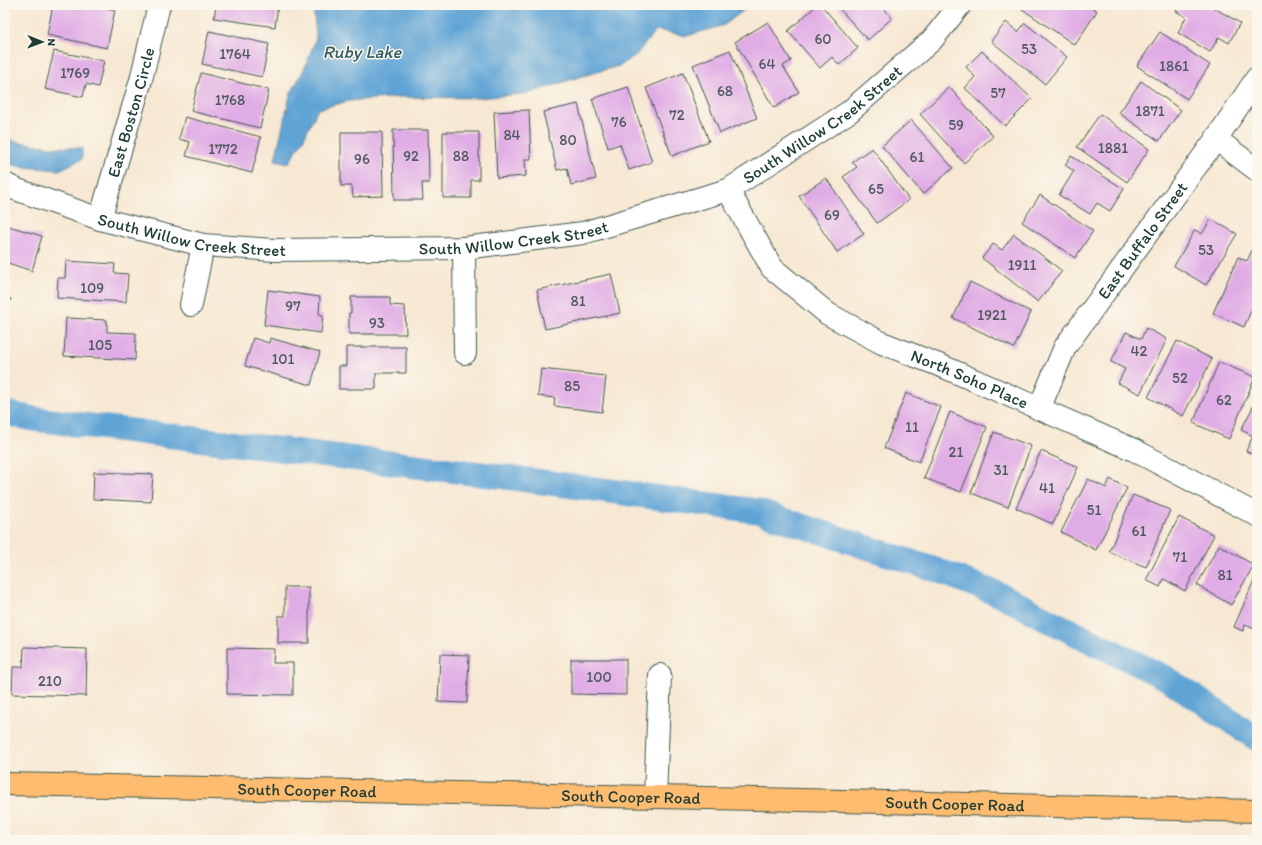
<svg xmlns="http://www.w3.org/2000/svg" width="1262" height="845" font-family="Itim,sans-serif">
<style>
.water{fill:#60a4d5;stroke:#407084}
.lines{fill:none;stroke-linecap:round;stroke-linejoin:round}
.canal{stroke:#60a4d5;stroke-width:25}
.building{fill:#e0ace5}
.minor-casing{stroke:#3f574c;stroke-width:24}
.major-casing{stroke:#3f574c;stroke-width:24}
.minor{stroke:#fff;stroke-width:22}
.major{stroke:#fdbc6f;stroke-width:22}
.labels{text-anchor:middle;stroke-width:3;stroke-linejoin:round;paint-order:stroke}
.number-label{font-size:15px;fill:#4f5960}
.street-label{font-size:17px;fill:#1f3d34;stroke:#fbf7ec}
.water-label{font-size:18px;font-style:italic;fill:#325c64;stroke:#fbf7ec}
</style>
<rect width="100%" height="100%" fill="#fbf7ec"/>
<filter id="ink" filterUnits="userSpaceOnUse"><feTurbulence type="fractalNoise" baseFrequency=".025" numOctaves="2"/><feDisplacementMap in="SourceGraphic" scale="8" xChannelSelector="R" yChannelSelector="G"/><feConvolveMatrix kernelMatrix="1 2 1 2 8 2 1 2 1" color-interpolation-filters="sRGB"/></filter>
<filter id="wash" filterUnits="userSpaceOnUse"><feTurbulence type="fractalNoise" baseFrequency=".012" numOctaves="4" result="noise"/><feDisplacementMap in="SourceGraphic" scale="16" xChannelSelector="R" yChannelSelector="G"/><feGaussianBlur stdDeviation="0.9" result="paint"/><feColorMatrix in="noise" values="0 0 0 0 0 0 0 0 0 0 0 0 0 0 0 0 0 1.4 0 .05"/><feComposite in="paint" operator="in"/></filter>
<g filter="url(#wash)">
<rect width="100%" height="100%" fill="#f7e8d3"/>
<g class="water">
<polygon points="5,5 11,5 5,49"/>
<polygon points="315,5 751,5 724,25 687,36 656,30 636,55 619,66 579,77 530,93 479,98 400,97 349,101 318,109 303,140 289,163 275,160 290,95 305,67 316,38 314,13"/>
<polygon points="5,131 12,141 51,147 82,148 82,159 59,170 22,167 5,163"/>
</g>
<g class="lines">
<polyline class="canal" points="5,413 34,419 513,478 757,511 942,572 1003,596 1052,622 1168,679 1257,739"/>
</g>
<g id="blocks">
<g class="building">
<polygon points="53,5 95,5 115,10 107,48 47,35"/>
<polygon points="216,5 278,5 275,27 214,18"/>
<polygon points="817,5 821,5 858,48 839,65 832,57 820,68 788,31"/>
<polygon points="836,5 881,5 892,18 868,40"/>
<polygon points="1025,5 1089,5 1097,11 1075,45 1022,9"/>
<polygon points="1179,5 1209,5 1240,23 1229,43 1219,37 1210,52 1178,33 1186,17 1176,11"/>
<polygon points="768,22 791,61 783,66 799,92 774,108 735,42"/>
<polygon points="1006,22 1018,32 1025,23 1067,57 1045,84 991,41"/>
<polygon points="209,31 269,44 262,77 202,64"/>
<polygon points="1160,32 1210,65 1187,99 1137,66"/>
<polygon points="730,50 757,118 720,133 693,65"/>
<polygon points="54,51 104,61 98,87 86,84 83,97 45,89"/>
<polygon points="982,51 1032,99 1005,126 965,88 975,77 966,67"/>
<polygon points="201,73 269,90 260,128 191,111"/>
<polygon points="683,73 709,141 672,156 646,88"/>
<polygon points="1141,81 1181,110 1159,141 1119,113"/>
<polygon points="628,87 652,162 629,170 620,144 608,148 592,99"/>
<polygon points="949,87 993,136 964,163 920,114"/>
<polygon points="578,104 596,179 571,185 567,168 557,170 543,112"/>
<polygon points="529,110 531,159 525,159 526,176 497,178 494,112"/>
<polygon points="1100,114 1149,149 1127,182 1077,147"/>
<polygon points="185,117 261,137 252,173 186,156 190,142 179,139"/>
<polygon points="911,120 953,168 923,194 882,146"/>
<polygon points="393,130 428,130 429,183 422,183 423,200 394,200"/>
<polygon points="341,132 382,132 383,196 353,197 352,186 341,186"/>
<polygon points="443,132 479,132 479,180 471,180 471,198 443,198"/>
<polygon points="872,148 909,200 877,223 843,177 857,167 852,162"/>
<polygon points="1071,156 1124,189 1110,211 1097,203 1090,214 1059,195 1074,171 1065,165"/>
<polygon points="826,178 864,234 837,252 799,196"/>
<polygon points="1040,195 1093,231 1075,258 1022,222"/>
<polygon points="1211,219 1237,234 1206,285 1174,266 1195,230 1202,234"/>
<polygon points="5,225 42,236 32,271 5,262"/>
<polygon points="1014,234 1062,271 1038,302 982,258 993,244 1002,250"/>
<polygon points="1254,246 1257,247 1257,297 1244,327 1213,313 1238,257 1247,261"/>
<polygon points="66,261 115,264 114,273 128,274 126,302 57,298 58,278 65,278"/>
<polygon points="611,274 620,313 545,329 537,290"/>
<polygon points="970,282 1031,312 1014,348 953,318"/>
<polygon points="268,290 320,297 319,314 323,315 321,333 264,325"/>
<polygon points="5,296 11,299 5,309"/>
<polygon points="351,297 390,297 390,305 405,306 406,334 349,334 349,313 351,313"/>
<polygon points="66,318 107,320 107,332 136,333 135,360 64,356"/>
<polygon points="1146,328 1167,339 1140,394 1118,383 1125,369 1111,362 1126,332 1141,339"/>
<polygon points="253,338 269,343 270,338 320,352 311,385 245,366"/>
<polygon points="1177,341 1212,359 1183,416 1148,397"/>
<polygon points="346,347 406,347 406,373 376,373 376,389 339,389 339,366 346,366"/>
<polygon points="1219,362 1255,377 1229,439 1193,423"/>
<polygon points="541,369 606,376 602,412 554,406 555,398 538,396"/>
<polygon points="906,393 941,407 919,462 884,448"/>
<polygon points="1257,399 1257,457 1246,451 1253,436 1241,430"/>
<polygon points="950,412 987,427 961,492 924,478"/>
<polygon points="994,432 1031,446 1008,507 971,493"/>
<polygon points="1041,451 1078,467 1053,524 1016,508"/>
<polygon points="94,472 153,474 151,502 93,499"/>
<polygon points="1088,479 1106,488 1110,479 1127,488 1096,550 1061,532"/>
<polygon points="1133,495 1170,510 1146,567 1109,552"/>
<polygon points="1179,517 1214,535 1185,591 1164,579 1160,587 1146,580"/>
<polygon points="1219,545 1254,565 1231,605 1197,585"/>
<polygon points="1257,573 1257,630 1245,625 1243,631 1234,627"/>
<polygon points="285,587 309,587 309,643 278,643 278,616 285,616"/>
<polygon points="24,647 87,649 86,696 12,694 13,667 23,667"/>
<polygon points="227,648 274,649 273,663 293,663 293,695 227,694"/>
<polygon points="440,654 469,655 467,703 438,702"/>
<polygon points="571,659 626,659 626,695 571,694"/>
</g>
</g>
</g>
<g filter="url(#ink)">
<use href="#blocks" fill-opacity="0" stroke="#3f574c" stroke-width="1"/>
<g class="lines">
<defs>
<g id="minor">
<polyline points="1216,139 1257,170"/>
<path id="s1" d="M5 184 15 189 100 219 203 245 274 250 464 248 583 233 728 190 849 112 932 40 960 5"/>
<path id="s2" d="M728 190 772 268 828 314 882 343 944 367 1134 450 1257 515"/>
<path id="s3" d="M100 219 141 80 159 5"/>
<polyline points="464,248 465,353"/>
<polyline points="191,305 203,245"/>
<path id="s4" d="M1039 409 1065 347 1216 139 1257 78"/>
<polyline points="655,797 660,675"/>
</g>
<g id="major">
<path id="s5" d="M5 784 758 799 1257 811"/>
</g>
</defs>
<use href="#minor" class="minor-casing"/>
<use href="#major" class="major-casing"/>
<use href="#minor" class="minor"/>
<use href="#major" class="major"/>
</g>
</g>
<g class="labels">
<g class="number-label">
<text x="823" y="44">60</text>
<text x="1029" y="54">53</text>
<text x="235" y="59">1764</text>
<text x="767" y="69">64</text>
<text x="1174" y="71">1861</text>
<text x="75" y="78">1769</text>
<text x="725" y="96">68</text>
<text x="998" y="98">57</text>
<text x="230" y="105">1768</text>
<text x="1150" y="116">1871</text>
<text x="677" y="120">72</text>
<text x="619" y="127">76</text>
<text x="956" y="130">59</text>
<text x="512" y="140">84</text>
<text x="568" y="145">80</text>
<text x="1113" y="153">1881</text>
<text x="223" y="154">1772</text>
<text x="411" y="161">92</text>
<text x="461" y="161">88</text>
<text x="917" y="162">61</text>
<text x="362" y="164">96</text>
<text x="876" y="194">65</text>
<text x="832" y="220">69</text>
<text x="1206" y="255">53</text>
<text x="1022" y="270">1911</text>
<text x="92" y="293">109</text>
<text x="578" y="306">81</text>
<text x="293" y="311">97</text>
<text x="992" y="320">1921</text>
<text x="377" y="328">93</text>
<text x="100" y="350">105</text>
<text x="1139" y="356">42</text>
<text x="283" y="364">101</text>
<text x="1180" y="383">52</text>
<text x="572" y="391">85</text>
<text x="1224" y="405">62</text>
<text x="912" y="432">11</text>
<text x="956" y="457">21</text>
<text x="1001" y="475">31</text>
<text x="1047" y="493">41</text>
<text x="1094" y="515">51</text>
<text x="1139" y="536">61</text>
<text x="1180" y="562">71</text>
<text x="1225" y="580">81</text>
<text x="599" y="682">100</text>
<text x="50" y="686">210</text>
</g>
<g class="street-label">
<text dy="6" stroke="none"><textPath href="#s3" startOffset="111">East Boston Circle</textPath></text>
<text dy="6" stroke="none"><textPath href="#s1" startOffset="855">South Willow Creek Street</textPath></text>
<text dy="6" stroke="none"><textPath href="#s1" startOffset="195">South Willow Creek Street</textPath></text>
<text dy="6" stroke="none"><textPath href="#s1" startOffset="519">South Willow Creek Street</textPath></text>
<text dy="6" stroke="none"><textPath href="#s4" startOffset="199">East Buffalo Street</textPath></text>
<text dy="6" stroke="none"><textPath href="#s2" startOffset="318">North Soho Place</textPath></text>
<text dy="6" stroke="none"><textPath href="#s5" startOffset="302">South Cooper Road</textPath></text>
<text dy="6" stroke="none"><textPath href="#s5" startOffset="626">South Cooper Road</textPath></text>
<text dy="6" stroke="none"><textPath href="#s5" startOffset="950">South Cooper Road</textPath></text>
</g>
<g class="water-label">
<text x="362" y="58">Ruby Lake</text>
</g>
</g>
<rect width="1262" height="845" fill="none" stroke="#fbf7ec" stroke-width="20"/>
<g transform="translate(42 42) rotate(91)" stroke="#fbf7ec" stroke-width="3" paint-order="stroke">
<path d="M0-3L7 15L0 10L-7 15Z" fill="#1f3d34"/>
<text y="-6" font-size="11" font-weight="bold" text-anchor="middle" fill="#1f3d34">N</text>
</g>
</svg>
